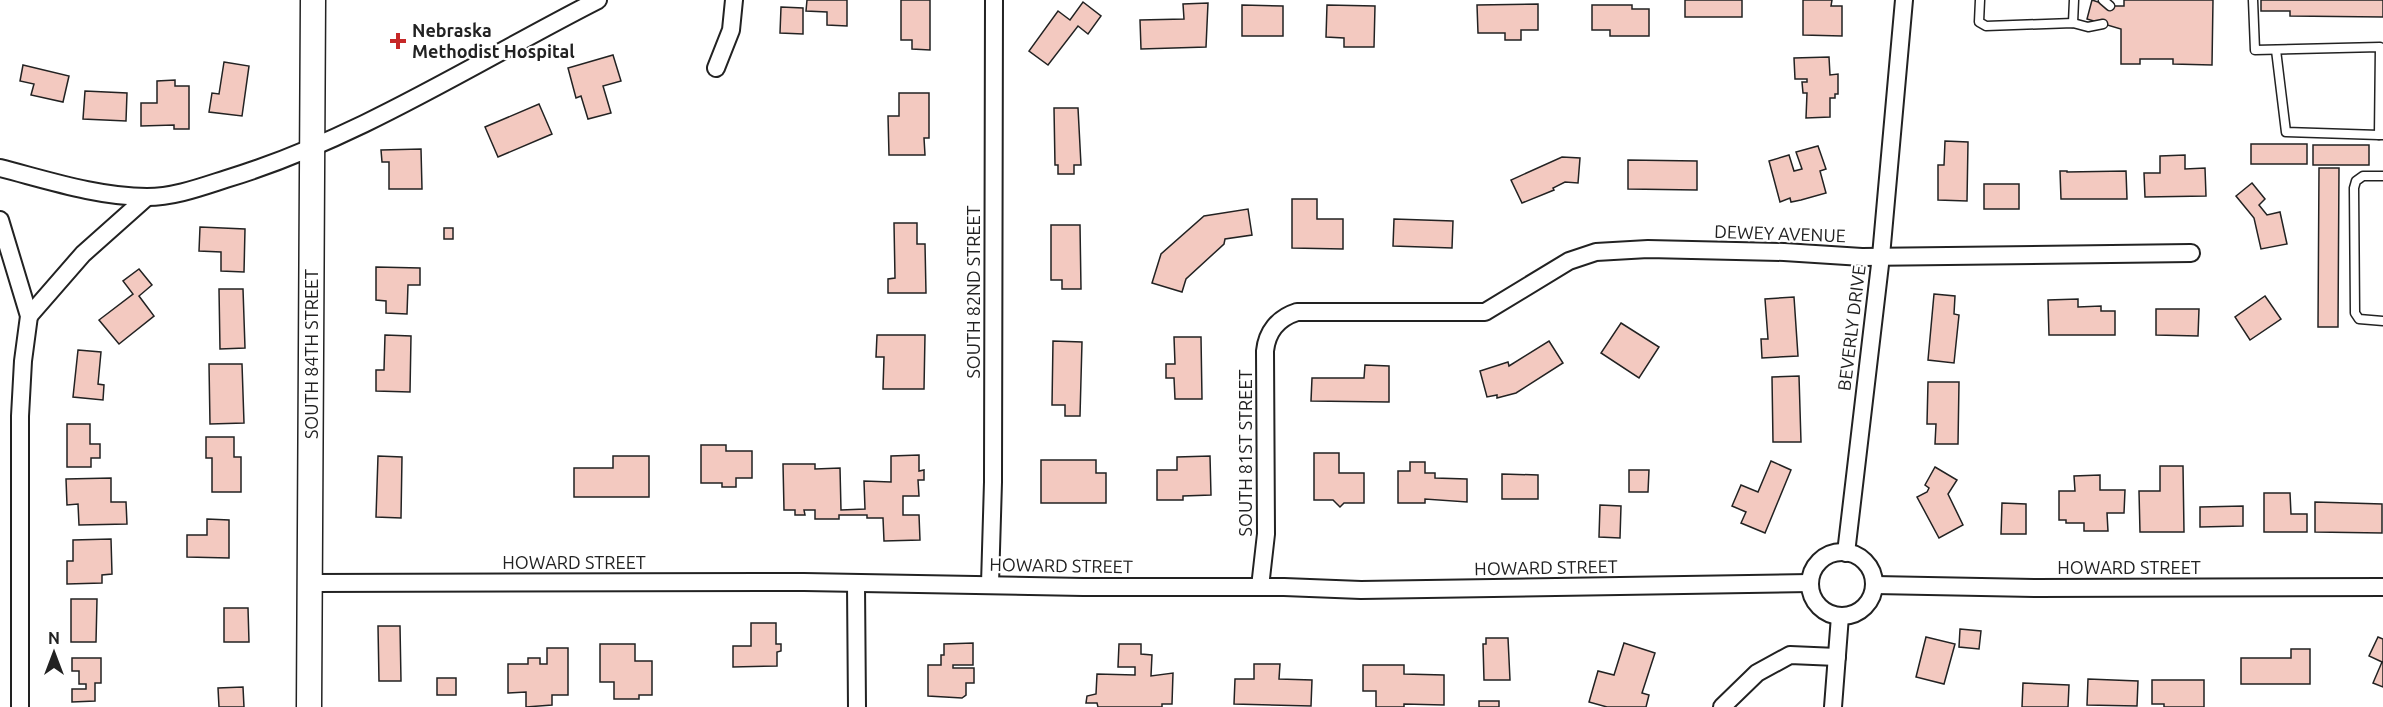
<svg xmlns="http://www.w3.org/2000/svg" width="2383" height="707" font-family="Ubuntu,sans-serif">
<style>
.building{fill:#f3c9c0;stroke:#222;stroke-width:1.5}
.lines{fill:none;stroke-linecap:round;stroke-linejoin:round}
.service-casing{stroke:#222;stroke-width:11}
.minor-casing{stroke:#222;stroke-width:20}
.secondary-casing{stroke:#222;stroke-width:27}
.service{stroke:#fff;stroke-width:8}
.minor{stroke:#fff;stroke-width:16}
.secondary{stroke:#fff;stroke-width:24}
.poi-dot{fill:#c62828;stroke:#fff;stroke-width:2}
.labels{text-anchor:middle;stroke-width:4.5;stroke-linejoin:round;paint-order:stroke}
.poi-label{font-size:18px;font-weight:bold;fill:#222;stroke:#fff;text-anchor:start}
.street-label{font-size:18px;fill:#222;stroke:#fff}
</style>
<rect width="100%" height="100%" fill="#fff"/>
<g class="building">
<polygon points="807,0 847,0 847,26 827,25 827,12 806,11"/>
<polygon points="901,0 930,0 930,50 912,49 912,40 901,40"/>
<rect x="1685" y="0" width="57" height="17"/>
<polygon points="1803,0 1832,0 1831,6 1842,6 1842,36 1803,35"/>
<polygon points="2092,0 2110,6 2124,6 2124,0 2213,0 2212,65 2173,64 2173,59 2140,59 2140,64 2121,64 2121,29 2087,19"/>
<polygon points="2261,0 2383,0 2383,17 2290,16 2290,11 2261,11"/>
<polygon points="1083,2 1101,16 1088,34 1078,26 1048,65 1029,51 1058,11 1070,20"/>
<polygon points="1208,3 1206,47 1141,49 1140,20 1184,19 1183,4"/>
<polygon points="1538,4 1538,30 1521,30 1521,40 1505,40 1505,33 1478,33 1477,5"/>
<polygon points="1242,5 1283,6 1283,36 1242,36"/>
<polygon points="1327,5 1375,6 1374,47 1344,47 1344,38 1326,37"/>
<polygon points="1592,5 1632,5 1632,9 1649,9 1649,36 1610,36 1610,30 1592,30"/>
<polygon points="781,7 803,8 803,34 780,33"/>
<polygon points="613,55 621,81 603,86 611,113 588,119 581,96 576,98 568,68"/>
<polygon points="1829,57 1830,75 1838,74 1838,94 1835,94 1835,98 1830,98 1830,117 1806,118 1807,93 1803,93 1802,82 1807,82 1807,79 1795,79 1794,58"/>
<polygon points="224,62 249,66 242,116 209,112 212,93 219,94"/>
<polygon points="23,65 69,76 63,102 31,95 34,84 20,81"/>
<polygon points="175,80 175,86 189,86 189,129 174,129 174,125 141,126 141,103 157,103 157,81"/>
<polygon points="85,91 127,93 126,121 83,119"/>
<polygon points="899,93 929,93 929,138 924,138 925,155 889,155 888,116 899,116"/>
<polygon points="539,104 552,134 498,157 485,127"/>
<polygon points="1054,108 1078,108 1081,165 1074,165 1074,174 1058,174 1058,165 1055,165"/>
<polygon points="1945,141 1968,142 1967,201 1938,200 1938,165 1944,165"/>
<rect x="2251" y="144" width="56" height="20"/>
<rect x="2313" y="145" width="56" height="20"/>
<polygon points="1818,146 1826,169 1820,171 1826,193 1801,200 1791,202 1790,198 1780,202 1769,161 1789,155 1794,171 1802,169 1796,152"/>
<polygon points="421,149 422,189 389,189 389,162 382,162 381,150"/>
<polygon points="2185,155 2185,169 2205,168 2206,196 2145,197 2144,173 2160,173 2160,156"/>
<polygon points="1562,157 1580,158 1578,183 1565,182 1553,188 1554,190 1522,203 1511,180"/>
<polygon points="1628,160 1697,161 1697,190 1628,189"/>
<polygon points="2319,168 2339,168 2338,327 2318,327"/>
<polygon points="2060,171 2067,171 2067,172 2126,171 2127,199 2061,199"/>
<polygon points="2252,183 2265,199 2259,205 2267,215 2280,212 2287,244 2261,249 2254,218 2236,196"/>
<rect x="1984" y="184" width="35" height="25"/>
<polygon points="1292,199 1317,199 1317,219 1343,219 1343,249 1292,248"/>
<polygon points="1248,209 1252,235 1225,239 1224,244 1186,279 1182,292 1152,283 1161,254 1204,216"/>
<polygon points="1394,219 1453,221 1452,248 1393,246"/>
<polygon points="894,223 917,223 917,244 925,244 926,293 888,293 888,279 895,278"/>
<polygon points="1051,225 1080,225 1081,289 1062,289 1062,280 1051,280"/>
<polygon points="200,227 245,229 244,272 221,271 221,252 199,251"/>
<rect x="444" y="228" width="9" height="11"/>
<polygon points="376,267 420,268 420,285 408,285 407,314 386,313 386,301 376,300"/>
<polygon points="139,269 152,285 139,296 154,316 119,344 99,320 133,294 123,281"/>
<polygon points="219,289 243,289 245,348 220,349"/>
<polygon points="1934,294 1955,296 1954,314 1959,315 1954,363 1928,360"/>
<polygon points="2265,296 2281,319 2250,340 2235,317"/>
<polygon points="1794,297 1798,356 1762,358 1761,339 1768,339 1765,299"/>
<polygon points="2078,299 2078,307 2101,306 2101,311 2115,311 2115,335 2049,335 2048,300"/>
<polygon points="2156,309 2199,309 2198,336 2156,335"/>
<polygon points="1621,323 1659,347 1639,378 1601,353"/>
<polygon points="385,335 411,336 410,392 376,391 376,370 384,370"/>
<polygon points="877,335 925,335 924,389 883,389 884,357 876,357"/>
<polygon points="1174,337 1201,337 1202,399 1175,399 1174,378 1166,378 1166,364 1175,364"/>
<polygon points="1053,341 1082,342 1080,416 1065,416 1065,405 1052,405"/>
<polygon points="1549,341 1563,363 1516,393 1497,398 1497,395 1487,397 1480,371 1508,362 1509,366"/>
<polygon points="78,350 101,352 98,384 104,385 103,400 73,397"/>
<polygon points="209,364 242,364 244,423 210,424"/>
<polygon points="1365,365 1389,366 1389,402 1311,401 1312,378 1364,378"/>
<polygon points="1799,376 1801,442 1773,442 1772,377"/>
<polygon points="1928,382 1959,382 1958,444 1935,444 1936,424 1927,424"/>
<polygon points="67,424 90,424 90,444 100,444 100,458 91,458 91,467 67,467"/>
<polygon points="206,437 234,437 234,457 241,457 241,492 212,492 212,458 206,458"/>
<polygon points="701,445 726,445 726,451 752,451 752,478 736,478 736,487 722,487 722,483 701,483"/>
<polygon points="1314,453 1339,453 1339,473 1364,473 1364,503 1344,503 1340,507 1333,500 1314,500"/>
<polygon points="919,455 919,471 924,470 924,480 918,480 919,496 903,496 903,515 919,515 920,540 884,541 883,518 867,518 867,515 839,515 839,519 815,519 815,510 804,510 805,515 795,515 795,510 784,510 783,464 815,464 815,469 840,468 841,510 865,509 864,481 891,482 891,456"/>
<polygon points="378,456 402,457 401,518 376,517"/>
<polygon points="613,456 649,456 649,497 574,497 574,468 613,468"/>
<polygon points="1210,456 1211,495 1183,496 1183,500 1157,500 1157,470 1177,470 1177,457"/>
<polygon points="1041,460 1096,460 1096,473 1106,473 1106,503 1041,503"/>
<polygon points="1771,461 1791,470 1765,533 1741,523 1746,512 1732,506 1741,485 1758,492"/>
<polygon points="1410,462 1425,462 1425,473 1435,473 1435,478 1467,479 1467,502 1425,499 1425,503 1398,503 1398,471 1410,471"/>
<polygon points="2160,466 2183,466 2184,532 2140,532 2139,491 2160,491"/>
<polygon points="1935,467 1957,480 1948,494 1963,525 1939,538 1917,497 1927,492 1929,488 1925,485"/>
<polygon points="1629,470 1649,470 1648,492 1629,492"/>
<polygon points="1502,474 1538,475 1538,499 1502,499"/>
<polygon points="2100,475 2100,490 2125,490 2124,513 2107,513 2108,531 2084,531 2084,523 2066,523 2066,520 2059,520 2059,491 2075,491 2074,476"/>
<polygon points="111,478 111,502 126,502 127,524 79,525 78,504 67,505 66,479"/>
<polygon points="2264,493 2290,493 2291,514 2307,514 2307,532 2264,532"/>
<polygon points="2315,502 2382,504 2382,533 2315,532"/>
<polygon points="2002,503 2026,504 2026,534 2001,534"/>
<polygon points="1600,505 1621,506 1620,538 1599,537"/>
<polygon points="2243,506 2243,526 2200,527 2200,507"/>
<polygon points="207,519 229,520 229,558 187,557 187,535 207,535"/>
<polygon points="111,539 112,574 102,575 102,583 67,584 67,561 73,561 73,540"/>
<polygon points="71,599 97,599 96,642 71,642"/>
<polygon points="224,608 248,608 249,642 224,642"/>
<polygon points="751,623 776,623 776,644 781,644 781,651 777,652 777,666 733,667 733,646 751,646"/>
<polygon points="378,626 400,626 401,681 379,681"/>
<polygon points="1960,629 1981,631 1979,649 1959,647"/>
<polygon points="1926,637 1955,644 1944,684 1916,677"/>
<polygon points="2378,637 2383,639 2383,687 2373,683 2382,662 2369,656"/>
<polygon points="1486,638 1508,638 1510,680 1484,680 1483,644 1486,644"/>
<polygon points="973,643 973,665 953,665 953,668 974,668 974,683 966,683 966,695 962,698 928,696 928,665 941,665 941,655 944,655 944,644"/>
<polygon points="1624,643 1655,653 1642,693 1649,695 1646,707 1607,707 1589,702 1598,671 1614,675"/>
<polygon points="600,644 635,644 635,661 652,661 652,695 639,695 639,699 614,699 614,682 600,682"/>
<polygon points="1119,644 1141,644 1141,654 1152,655 1151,676 1173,673 1172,704 1162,704 1162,707 1098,707 1097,703 1086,703 1087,696 1096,694 1097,674 1135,675 1135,667 1118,667"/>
<polygon points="547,648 568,648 568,695 552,695 552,705 526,707 526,692 508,693 508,664 528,664 528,658 540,658 540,664 547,664"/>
<polygon points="2291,649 2310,649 2310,684 2241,684 2241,658 2291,658"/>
<polygon points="72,658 101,658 101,683 95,683 95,701 72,702 72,689 86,689 86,684 79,684 79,671 72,671"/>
<polygon points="1254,664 1280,664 1279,679 1312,680 1311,706 1234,704 1235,679 1254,679"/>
<polygon points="1363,665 1404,665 1404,674 1444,675 1444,705 1404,704 1404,707 1376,707 1376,691 1363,691"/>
<rect x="437" y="678" width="19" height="17"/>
<polygon points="2088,679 2138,681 2137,706 2087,705"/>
<polygon points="2152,680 2204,680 2204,707 2164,707 2164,704 2152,704"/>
<polygon points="2023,683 2069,685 2068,707 2022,707"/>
<polygon points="243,687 244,707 219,707 218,688"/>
<rect x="1479" y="701" width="20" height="6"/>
</g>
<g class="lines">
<defs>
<g id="service">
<polyline points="1980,0 1979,22 1986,26 2073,23 2088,27 2103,24"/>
<polyline points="2103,0 2110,6"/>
<polyline points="2253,0 2255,50 2380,47 2379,135 2383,135"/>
<polyline points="2073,23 2074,0"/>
<polyline points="2276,50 2286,132 2379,135"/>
<polyline points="2383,176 2363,176 2356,181 2354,188 2355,313 2359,319 2383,321"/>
</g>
<g id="minor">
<polyline points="716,68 731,30 734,0"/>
<path d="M0 168C47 180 98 197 147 197 174 197 201 187 226 179 358 139 476 62 598 0"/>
<polyline points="0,220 29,316 23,361 20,416 20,707"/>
<polyline points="29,316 83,254 147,197"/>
<circle cx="1842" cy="584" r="32"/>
<polyline points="1846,553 1881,256 1904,0"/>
<polyline points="311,583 804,582 1083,587 1284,587 1361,590 1810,583"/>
<polyline points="990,584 993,482 994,0"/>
<polyline points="856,585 857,707"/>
<polyline points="1875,585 2036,588 2383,587"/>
<path d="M1260 587 1266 534 1265 351C1267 332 1278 318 1297 312H1485L1569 261 1596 252 1648 249 1784 252 1862 257 2191 253"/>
<polyline points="1722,707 1757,673 1790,655 1837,657"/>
<polyline points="1833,707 1840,616"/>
</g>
<polyline id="secondary" points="309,707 313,0"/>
</defs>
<use href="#service" class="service-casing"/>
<use href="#minor" class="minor-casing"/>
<use href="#secondary" class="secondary-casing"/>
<use href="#service" class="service"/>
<use href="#minor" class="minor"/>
<use href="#secondary" class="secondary"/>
</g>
<path class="poi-dot" d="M395 32h6v6h6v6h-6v6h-6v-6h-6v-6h6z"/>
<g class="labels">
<g class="poi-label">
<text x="412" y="37">Nebraska<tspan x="412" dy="21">Methodist Hospital</tspan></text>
</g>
<g class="street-label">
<text transform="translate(1780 234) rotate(2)" y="6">DEWEY AVENUE</text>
<text transform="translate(974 292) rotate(-90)" y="6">SOUTH 82ND STREET</text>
<text transform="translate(1852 328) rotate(-83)" y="6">BEVERLY DRIVE</text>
<text transform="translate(312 354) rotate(-90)" y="6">SOUTH 84TH STREET</text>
<text transform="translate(1246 453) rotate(-90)" y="6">SOUTH 81ST STREET</text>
<text x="574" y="569">HOWARD STREET</text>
<text transform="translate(1061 566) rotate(1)" y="6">HOWARD STREET</text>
<text transform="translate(1546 568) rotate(-1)" y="6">HOWARD STREET</text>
<text x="2129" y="574">HOWARD STREET</text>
</g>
</g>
<g transform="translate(54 653)" stroke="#ffffff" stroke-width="4.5" paint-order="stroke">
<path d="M0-4.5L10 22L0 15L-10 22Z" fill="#222222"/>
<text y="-9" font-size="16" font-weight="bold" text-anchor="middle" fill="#222222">N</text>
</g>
</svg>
